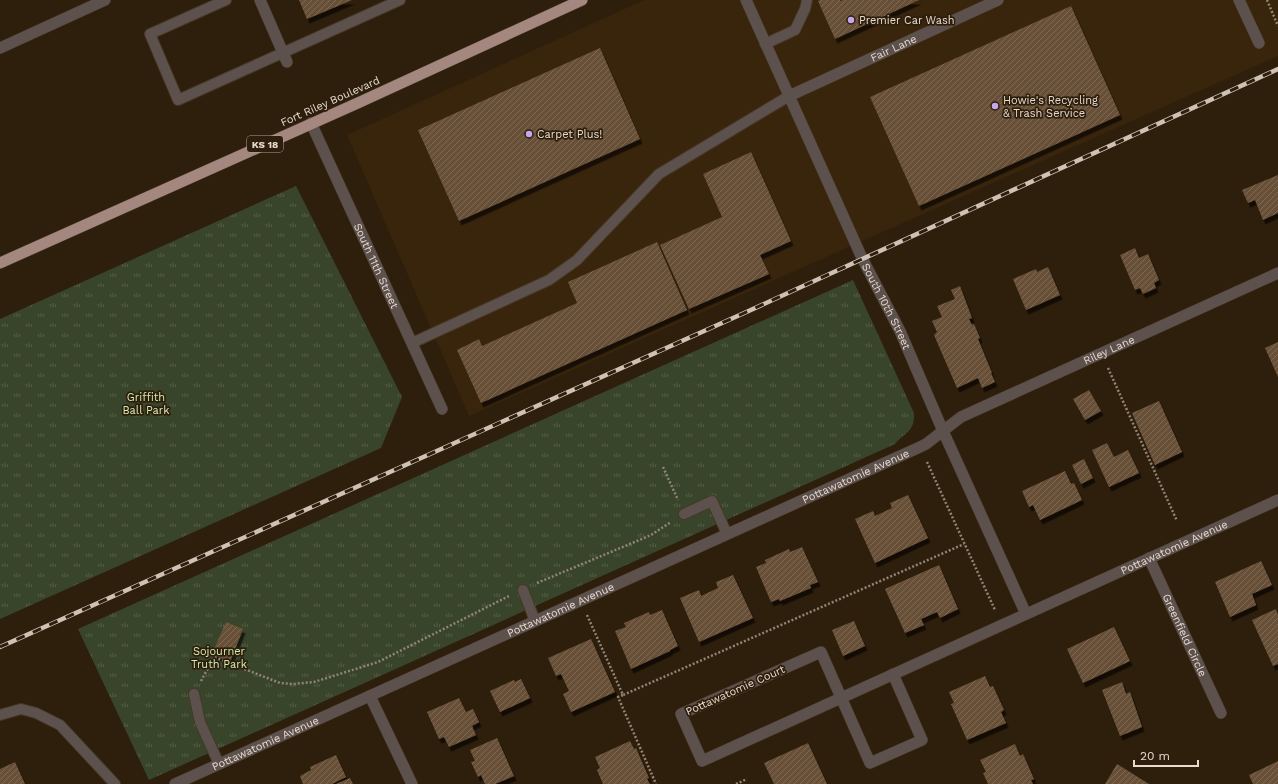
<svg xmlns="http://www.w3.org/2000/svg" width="1278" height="784" font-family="'Work Sans',sans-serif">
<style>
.built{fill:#39240c}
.park{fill:url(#park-tufts)}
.building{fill:url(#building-hatch);filter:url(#shadow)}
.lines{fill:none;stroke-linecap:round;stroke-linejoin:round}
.service-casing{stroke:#483827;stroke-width:12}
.minor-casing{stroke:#483827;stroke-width:12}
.trunk-casing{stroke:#483827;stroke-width:12}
.path{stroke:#928476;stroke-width:2.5;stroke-dasharray:2 2;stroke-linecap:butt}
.service{stroke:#5d514d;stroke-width:10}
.minor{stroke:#5d514d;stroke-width:11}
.trunk{stroke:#a48880;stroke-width:11}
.rail-casing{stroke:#cec2b6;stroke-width:4.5}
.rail{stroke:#2e1e0c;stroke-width:3;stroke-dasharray:9;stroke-linecap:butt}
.poi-dot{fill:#c5a6f0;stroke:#2e1e0c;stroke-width:1.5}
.labels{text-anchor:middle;stroke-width:3.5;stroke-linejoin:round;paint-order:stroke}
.shield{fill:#2e1e0c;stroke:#b0a295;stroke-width:1}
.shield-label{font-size:10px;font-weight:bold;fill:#e7dbd0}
.poi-label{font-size:11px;fill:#e7dbd0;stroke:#2e1e0c;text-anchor:start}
.street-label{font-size:11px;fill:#e7dbd0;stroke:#2e1e0c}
.park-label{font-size:11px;fill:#d0ecb3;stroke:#2e1e0c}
</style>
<defs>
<pattern id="park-tufts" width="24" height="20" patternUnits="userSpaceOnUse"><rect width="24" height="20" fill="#38452a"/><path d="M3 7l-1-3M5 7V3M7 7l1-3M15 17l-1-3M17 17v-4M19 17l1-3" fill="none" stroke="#555f48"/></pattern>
<pattern id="building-hatch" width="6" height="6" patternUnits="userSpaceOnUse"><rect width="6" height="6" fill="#685037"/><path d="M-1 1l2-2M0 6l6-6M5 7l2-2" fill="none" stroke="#7e6953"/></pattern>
<filter id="shadow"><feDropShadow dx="2.5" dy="4.5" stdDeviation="0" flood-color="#0009"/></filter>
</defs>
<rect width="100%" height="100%" fill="#2e1e0c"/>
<polygon class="built" points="644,0 1278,0 1278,56 469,416 347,135"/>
<g class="park">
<polygon points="296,186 402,397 381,448 0,619 0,319"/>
<path d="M853 280 914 413C915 432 905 432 895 444L149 780 78 629Z"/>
</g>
<g class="building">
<polygon points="299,0 352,0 307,19"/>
<polygon points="820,0 840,0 840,1 843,0 919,0 835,39 818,1"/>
<polygon points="1071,6 1120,115 919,206 870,97"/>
<polygon points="600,48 640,139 459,221 418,130"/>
<polygon points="751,152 791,241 760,255 769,274 689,309 660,245 722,217 703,174"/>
<polygon points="1278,175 1278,213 1263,220 1255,200 1248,203 1242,190"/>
<polygon points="657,242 687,310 481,403 457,350 479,339 482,346 577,303 568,282"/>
<polygon points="1135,248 1139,258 1148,254 1159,280 1154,283 1156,288 1143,294 1140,288 1135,290 1120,255"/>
<polygon points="1048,267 1060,295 1026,310 1013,279 1036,269 1037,272"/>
<polygon points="960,286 972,318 969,319 972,325 974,324 980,338 978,339 992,373 991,373 995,382 982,388 978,378 957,388 934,335 937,332 932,321 942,317 937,306 955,299 951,290"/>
<polygon points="1278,342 1278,377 1265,348"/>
<polygon points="1089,390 1101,411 1085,420 1073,399"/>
<polygon points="1159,401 1182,452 1155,465 1132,413"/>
<polygon points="1107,443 1114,457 1128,450 1139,473 1109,487 1092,450"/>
<polygon points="1084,459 1093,478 1081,484 1072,465"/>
<polygon points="1065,471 1071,484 1074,483 1082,500 1040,520 1033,505 1029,507 1022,491"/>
<polygon points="908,495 928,538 875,563 855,519 873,511 875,516 892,508 890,503"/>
<polygon points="802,547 818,582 810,585 811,588 780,601 779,599 771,602 756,567 766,563 765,560 789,549 790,552"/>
<polygon points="1261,561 1272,585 1252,594 1256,605 1230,617 1215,582"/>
<polygon points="939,565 958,609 940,618 937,612 921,619 924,625 905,633 885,589"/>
<polygon points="733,575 753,618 699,642 680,598 699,590 701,596 718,588 716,582"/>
<polygon points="1276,609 1278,615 1278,664 1273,666 1252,620"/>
<polygon points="662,610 678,646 670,650 670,651 631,669 615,631 626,627 624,623 649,612 650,615"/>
<polygon points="854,621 865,646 843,656 832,630"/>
<polygon points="226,622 243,629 230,662 212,654"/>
<polygon points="1114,627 1130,661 1083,683 1067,649"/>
<polygon points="591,639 615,692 571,712 563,694 569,691 561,674 556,676 548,658"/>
<polygon points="985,676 990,687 993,686 1004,710 1001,712 1006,723 967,740 951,704 954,703 949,692"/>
<polygon points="521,679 530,698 500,712 490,691 514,680 515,682"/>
<polygon points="1122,682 1126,694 1130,692 1142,727 1120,736 1102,690"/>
<polygon points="459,698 466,712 473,709 479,722 472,726 476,735 449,747 444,737 439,739 427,712"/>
<polygon points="497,738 514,776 495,784 485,784 481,775 478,777 471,762 475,761 470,750"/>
<polygon points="630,741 634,749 636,748 649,778 647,779 650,784 603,784 597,770 600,768 595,757"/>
<polygon points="808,743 827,784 774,784 764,763"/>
<polygon points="1015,744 1020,756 1023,754 1034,779 1031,780 1033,784 988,784 983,773 986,772 980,760"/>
<polygon points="336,755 346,777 332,784 303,784 300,776 311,770 310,767"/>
<polygon points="1278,761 1278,784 1253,784 1249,775"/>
<polygon points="15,762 25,784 0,784 0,769"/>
<polygon points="1117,764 1149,784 1105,784"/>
<polygon points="350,778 353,784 336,784"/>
</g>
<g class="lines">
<defs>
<g id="service">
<polyline points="226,0 150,34 178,100 400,0"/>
<polyline points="765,44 795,30 805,9 807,0"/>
<polyline points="412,343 549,280 577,260 659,174 789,96"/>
<polyline points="684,514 712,501 727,534"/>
<polyline points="523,590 535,621"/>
<polyline points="194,694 200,722 219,764"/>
<polyline points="0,715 21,709 36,713 60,725 115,784"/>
</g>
<g id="minor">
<polyline points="260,0 287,62"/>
<path id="s1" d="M746 0 862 258 900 331 943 431 1026 614"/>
<polyline points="1239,0 1259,43"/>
<polyline points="0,48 105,0"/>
<path id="s2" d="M789 96 998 0"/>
<path id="s3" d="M311 123 442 409"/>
<path id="s4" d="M1149 558 1221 713"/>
<path id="s5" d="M893 674 922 740 870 763 821 652 681 714 702 761C894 674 1086 587 1278 500"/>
<polyline points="370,696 412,784"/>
<path id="s6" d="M175 784 920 447 926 444 961 417 1278 273"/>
</g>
<polyline id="trunk" points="0,263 360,102 582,0"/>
</defs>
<use href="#service" class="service-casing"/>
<use href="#minor" class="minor-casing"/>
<use href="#trunk" class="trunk-casing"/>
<g class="path">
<polyline points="1267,0 1278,26"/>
<polyline points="1108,368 1177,521"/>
<polyline points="927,462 995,610"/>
<polyline points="663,467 678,500"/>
<polyline points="537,583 637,541 651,535 671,522"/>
<polyline points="587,615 623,695 964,544"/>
<polyline points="201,681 214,657 280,683 293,684 314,682 378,662 509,596"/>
<polyline points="623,695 618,697 656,784"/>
<polyline points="736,784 747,779"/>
</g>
<use href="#service" class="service"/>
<use href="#minor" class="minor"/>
<use href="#trunk" class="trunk"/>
<defs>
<polyline id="rail" points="0,647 742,314 1278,69"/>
</defs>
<use href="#rail" class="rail-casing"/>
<use href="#rail" class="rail"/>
</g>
<g class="poi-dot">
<circle cx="851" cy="20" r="4"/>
<circle cx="995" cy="106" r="4"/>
<circle cx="529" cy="134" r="4"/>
</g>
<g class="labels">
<rect class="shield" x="247" y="136" width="36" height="16" rx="3"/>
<g class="shield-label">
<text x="265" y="148">KS 18</text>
</g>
<g class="poi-label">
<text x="859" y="24">Premier Car Wash</text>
<text x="1003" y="104">Howie's Recycling<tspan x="1003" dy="13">&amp; Trash Service</tspan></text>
<text x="537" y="138">Carpet Plus!</text>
</g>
<g class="street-label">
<text dy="4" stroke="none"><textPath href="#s2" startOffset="115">Fair Lane</textPath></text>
<text transform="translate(330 101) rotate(-24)" y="4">Fort Riley Boulevard</text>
<text dy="4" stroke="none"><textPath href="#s3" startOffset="157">South 11th Street</textPath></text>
<text dy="4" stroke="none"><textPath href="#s1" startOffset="337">South 10th Street</textPath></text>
<text dy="4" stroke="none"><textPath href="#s6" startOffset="1031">Riley Lane</textPath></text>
<text dy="4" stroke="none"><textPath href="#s6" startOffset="747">Pottawatomie Avenue</textPath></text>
<text dy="4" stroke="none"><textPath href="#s5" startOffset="973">Pottawatomie Avenue</textPath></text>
<text dy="4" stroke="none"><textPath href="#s6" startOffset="423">Pottawatomie Avenue</textPath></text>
<text dy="4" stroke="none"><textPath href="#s4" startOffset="85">Greenfield Circle</textPath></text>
<text transform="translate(735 690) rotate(-24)" y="4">Pottawatomie Court</text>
<text dy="4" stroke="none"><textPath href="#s6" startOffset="99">Pottawatomie Avenue</textPath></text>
</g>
<g class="park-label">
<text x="146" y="401">Griffith<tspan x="146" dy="13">Ball Park</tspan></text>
<text x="219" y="655">Sojourner<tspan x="219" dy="13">Truth Park</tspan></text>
</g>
</g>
<path d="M1134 760v6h64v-6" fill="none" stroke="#e7dbd0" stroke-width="2"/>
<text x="1140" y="760" font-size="12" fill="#e7dbd0" stroke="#2e1e0c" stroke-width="3" paint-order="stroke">20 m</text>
</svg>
